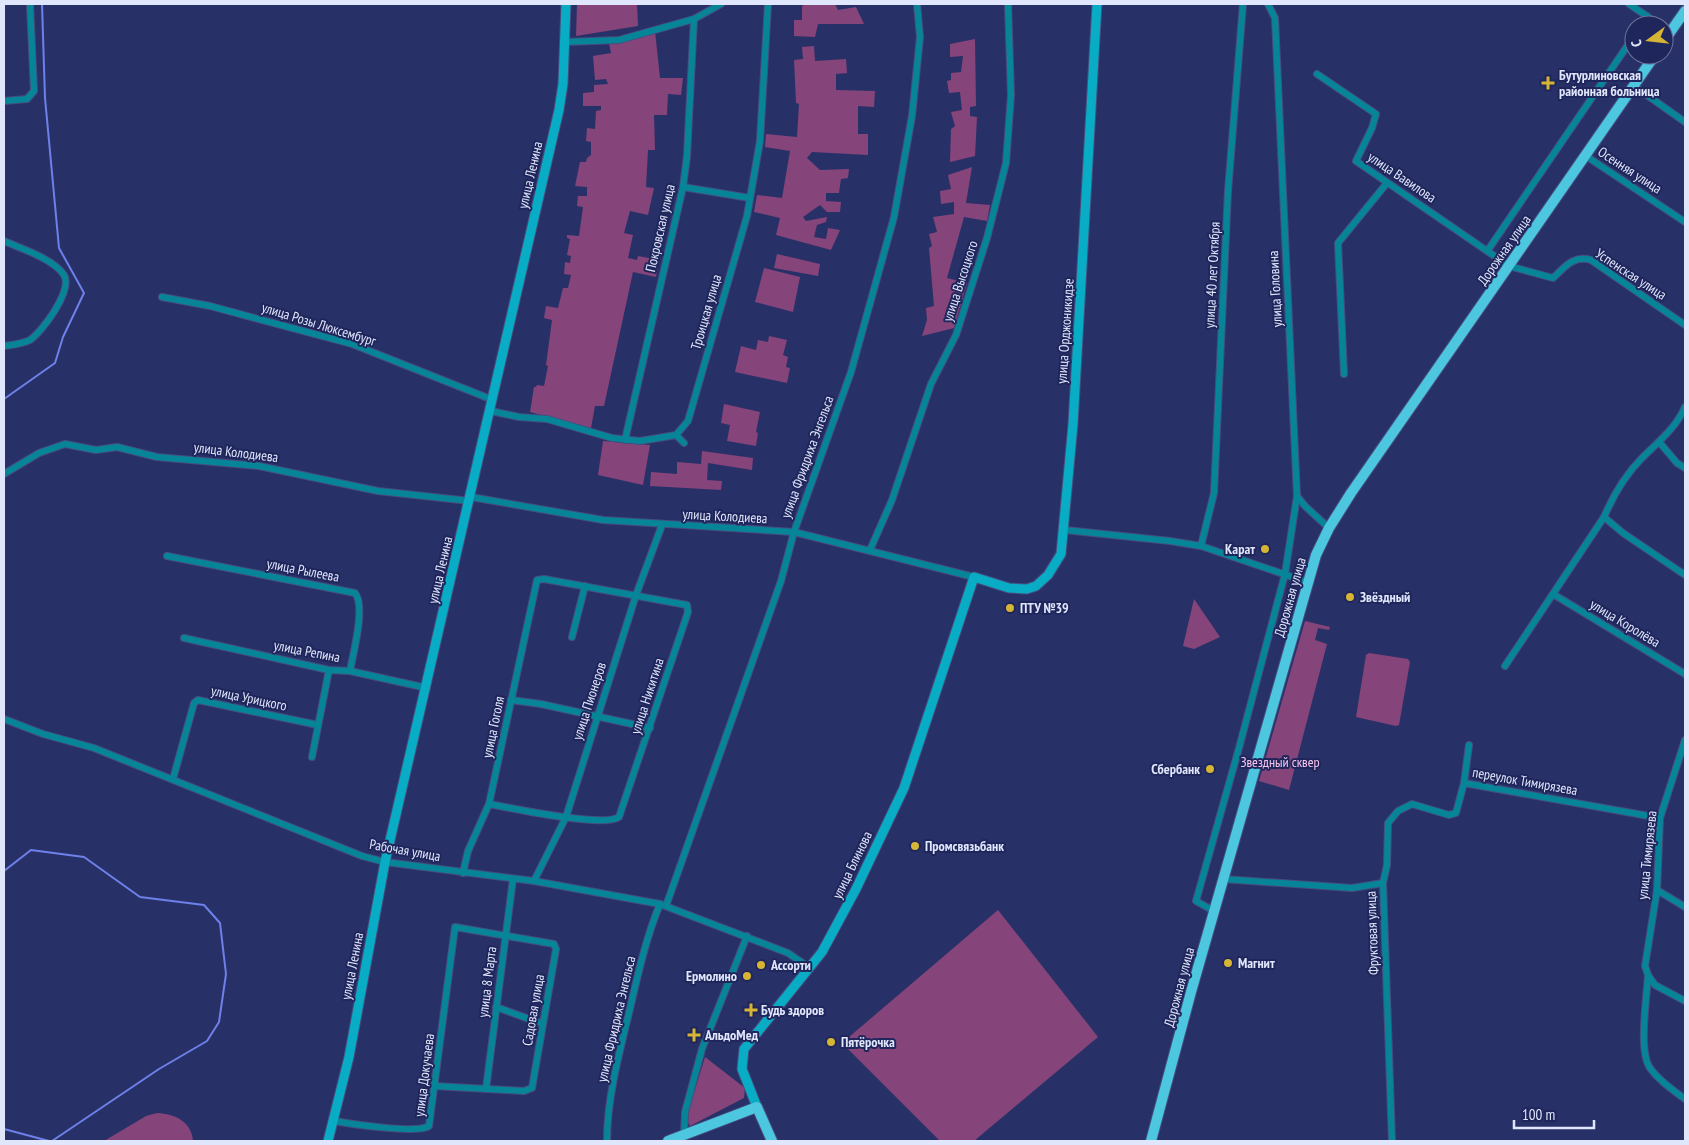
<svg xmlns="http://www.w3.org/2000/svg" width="1689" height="1145" font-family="'PT Sans Narrow',sans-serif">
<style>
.green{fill:#85447a}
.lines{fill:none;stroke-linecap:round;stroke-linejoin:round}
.stream{stroke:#6e80ea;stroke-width:2}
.street-casing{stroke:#454e7f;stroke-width:8}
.secondary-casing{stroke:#454e7f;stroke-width:11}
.primary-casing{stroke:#454e7f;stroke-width:12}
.street{stroke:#068599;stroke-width:6}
.secondary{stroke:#09acc5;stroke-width:9}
.primary{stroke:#4dc6df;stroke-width:10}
.poi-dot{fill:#d6b534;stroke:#1f265c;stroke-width:2}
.labels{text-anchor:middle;stroke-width:4;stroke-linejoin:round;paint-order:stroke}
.poi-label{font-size:14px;font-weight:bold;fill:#e0e6fb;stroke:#1f265c;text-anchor:start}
.street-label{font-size:14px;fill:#e0e6fb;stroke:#1f265c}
.park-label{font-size:14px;fill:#f7c5ec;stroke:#1f265c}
</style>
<rect width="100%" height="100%" fill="#283167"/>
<g class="green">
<polygon points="577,4 637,4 638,26 576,36"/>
<polygon points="805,4 835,4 838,10 856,7 864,24 818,24 815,37 794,36 794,20 802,20 802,6"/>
<polygon points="655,31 660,78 683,78 681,95 668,94 667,115 654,115 655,150 648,150 646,187 654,188 648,215 630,211 624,233 633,235 628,258 637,260 638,256 659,260 656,277 633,272 604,406 595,406 591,428 530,412 534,387 536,387 537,385 544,386 548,366 546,365 552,320 544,318 546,306 558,308 563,288 568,288 571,275 564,274 565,262 570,263 571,256 567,255 570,239 567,238 567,235 579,236 583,207 577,206 578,196 587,196 587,187 575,186 580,162 586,162 587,158 591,155 591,142 586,141 587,128 595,129 596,111 601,110 601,106 583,106 583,93 594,92 594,85 608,84 606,79 595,80 593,56 611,53 608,38"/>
<polygon points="975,39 976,106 970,107 970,116 977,117 975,156 950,162 951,129 955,126 951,112 962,110 960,92 949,93 947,81 951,80 951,73 961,72 963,56 950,57 950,44"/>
<polygon points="814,46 815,61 846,59 847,73 836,74 836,90 875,91 874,107 858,106 858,134 868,134 868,155 812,152 807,158 820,170 849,169 848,178 841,179 839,193 826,193 826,201 841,202 840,212 827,212 820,205 803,217 806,221 827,217 826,222 817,225 814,237 826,239 828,228 840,230 831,250 776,235 780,218 754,212 757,195 782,198 790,151 765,147 766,134 797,137 799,104 796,103 794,60 803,59 802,47"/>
<polygon points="972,167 966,203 990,205 987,221 964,217 947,278 967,283 954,328 922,336 927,320 926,308 934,306 929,248 932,246 929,234 937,232 933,217 954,214 954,202 941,204 940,191 951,189 948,175"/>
<polygon points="777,254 820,264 818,276 774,268"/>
<polygon points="764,268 800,277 793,312 755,302"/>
<polygon points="769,336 787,340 783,355 788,357 786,367 790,368 787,383 735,372 741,346 756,350 758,340 768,342"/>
<polygon points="724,404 760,412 756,432 758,433 756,446 727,441 730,425 721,423"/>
<polygon points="603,441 650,445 643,485 598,475"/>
<polygon points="702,451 753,458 752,470 708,463 707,480 722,481 721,490 650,486 651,472 677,474 677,462 701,464"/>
<polygon points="1194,599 1220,637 1194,649 1183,646"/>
<polygon points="1305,621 1330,627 1329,630 1318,628 1315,640 1327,644 1289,790 1259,781"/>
<polygon points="1369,653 1408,659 1410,662 1399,725 1396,726 1356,717 1366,655"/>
<polygon points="998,910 1098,1037 974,1141 940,1141 842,1043"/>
<polygon points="705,1057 745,1088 744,1098 690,1126 686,1119"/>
<path d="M157 1113C175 1114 191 1121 193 1141H104L146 1116Z"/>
</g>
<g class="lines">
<g class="stream">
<polyline points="4,399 55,363 63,337 84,293 59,248 45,98 42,4"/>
<polyline points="4,871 31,850 84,857 140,897 204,905 220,923 226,974 219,1022 207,1041 159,1069 52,1141"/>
<polyline points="4,1129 49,1141"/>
</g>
<defs>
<g id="street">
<polyline points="1629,4 1660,25"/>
<polyline points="1641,25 1647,16"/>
<polyline points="565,42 619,40 694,19 721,4"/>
<path d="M1317 74 1376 114 1372 128 1356 161 1509 266 1553 278C1565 267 1573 255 1591 260L1685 325"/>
<polyline points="1634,86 1685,122"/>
<polyline points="4,101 27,99 34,91 30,4"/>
<polyline points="1586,156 1685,222"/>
<polyline points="683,187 750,198"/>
<path d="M4 241C20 248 54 259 64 275 73 290 43 331 30 340 22 344 12 345 4 346"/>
<polyline points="1488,250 1634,36"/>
<polyline points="162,297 210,306 352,344 493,400"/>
<polyline points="1344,374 1338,243 1387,183"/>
<polyline points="491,411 519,417 547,419 612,438 640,441 676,435 688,421 747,216 760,141 768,4"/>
<polyline points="676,435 684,443"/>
<polyline points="625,440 683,187 687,156 694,19"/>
<polyline points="1660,443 1677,463 1685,468"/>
<polyline points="4,474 39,453 65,444 96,450 117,447 157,457 259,466 378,491 470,501"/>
<polyline points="1297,496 1305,506 1329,528"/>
<polyline points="471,497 603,520 794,532 974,577"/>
<polyline points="1604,517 1623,533 1685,575"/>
<polyline points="1065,530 1170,541 1201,546 1307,582"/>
<polyline points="1201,546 1214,493 1228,191 1243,4"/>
<polyline points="870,550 892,500 931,384 956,335 987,238 1006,163 1011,95 1008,4"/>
<path d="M167 556 355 593C366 606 353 654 350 671"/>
<polyline points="1553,594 1685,674"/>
<polyline points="572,637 585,586"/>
<polyline points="184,638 329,670 350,671 427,688"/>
<path d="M1505 666 1604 517C1613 496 1626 474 1642 458 1658 442 1676 428 1685 407"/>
<polyline points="511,700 541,704 650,728"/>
<polyline points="4,719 43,734 94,748 362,856 385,862 534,881 660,904 788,953 810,968"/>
<path d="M1685 740 1660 818 1657 890 1645 966 1648 975C1647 997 1638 1051 1650 1068 1659 1081 1673 1090 1685 1099"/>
<polyline points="312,757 329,670"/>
<polyline points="173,779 194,703 198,700 318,725"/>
<polyline points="1464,783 1469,745"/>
<path d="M463 873 468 851 489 804 537 580 544 579 687 605 688 612 619 817C603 828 512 808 489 804"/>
<polyline points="1223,879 1352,888 1383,883"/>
<polyline points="534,881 566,817 636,595 662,525"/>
<polyline points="1657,890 1685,907"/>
<polyline points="666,906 781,581 794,532 851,372 894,217 912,116 920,37 917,4"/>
<polyline points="1214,911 1196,901 1239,748 1285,574 1297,496 1275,18 1268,4"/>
<polyline points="1648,975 1655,985 1685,1001"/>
<polyline points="496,1007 543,1024"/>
<polyline points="486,1089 513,879"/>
<path d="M335 1121C351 1124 418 1134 429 1126L455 927 554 944 556 949 532 1088 524 1091 435 1086"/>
<polyline points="684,1135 685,1112 702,1049 747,936"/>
<path d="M607 1141C607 1100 618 1058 628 1017 637 979 645 940 660 904"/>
<polyline points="1392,1141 1383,883 1387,865 1388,823 1398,811 1412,804 1449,815 1456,813 1464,783 1660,818"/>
</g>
<g id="secondary">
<polyline points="757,1107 742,1069 744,1049 822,952 856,889 904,788 974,577 1009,588 1027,589 1036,586 1048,575 1061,554 1073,424 1097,4"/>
<polyline points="328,1141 349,1057 385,862 559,110 563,84 566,4"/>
</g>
<g id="primary">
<polyline points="1664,41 1685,11"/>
<polyline points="668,1141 757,1107 772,1141"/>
<polyline points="1151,1141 1191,992 1316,555 1329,528 1351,493 1655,55"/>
</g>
</defs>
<use href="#street" class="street-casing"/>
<use href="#secondary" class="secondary-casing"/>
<use href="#primary" class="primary-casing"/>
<use href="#street" class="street"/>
<use href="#secondary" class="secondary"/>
<use href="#primary" class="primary"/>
</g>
<g class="poi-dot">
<path d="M1545.5 75.5h5v5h5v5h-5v5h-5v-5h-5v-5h5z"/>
<circle cx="1265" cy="549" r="5"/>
<circle cx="1350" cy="597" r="5"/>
<circle cx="1010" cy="608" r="5"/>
<circle cx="1210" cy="769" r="5"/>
<circle cx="915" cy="846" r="5"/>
<circle cx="1228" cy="963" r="5"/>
<circle cx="761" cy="965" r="5"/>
<circle cx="747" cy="976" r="5"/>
<path d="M748.5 1002.5h5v5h5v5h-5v5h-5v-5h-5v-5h5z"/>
<path d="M691.5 1027.5h5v5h5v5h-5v5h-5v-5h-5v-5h5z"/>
<circle cx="831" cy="1042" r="5"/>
</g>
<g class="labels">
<g class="poi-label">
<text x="1559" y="80">Бутурлиновская<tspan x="1559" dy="16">районная больница</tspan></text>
<text x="1255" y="554" text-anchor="end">Карат</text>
<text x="1360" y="602">Звёздный</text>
<text x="1020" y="613">ПТУ №39</text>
<text x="1200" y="774" text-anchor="end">Сбербанк</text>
<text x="925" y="851">Промсвязьбанк</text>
<text x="1238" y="968">Магнит</text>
<text x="771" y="970">Ассорти</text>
<text x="737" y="981" text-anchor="end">Ермолино</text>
<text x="761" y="1015">Будь здоров</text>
<text x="705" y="1040">АльдоМед</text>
<text x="841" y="1047">Пятёрочка</text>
</g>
<g class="street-label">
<text transform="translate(1630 170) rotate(33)" y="5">Осенняя улица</text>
<text transform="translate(530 175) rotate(-77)" y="5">улица Ленина</text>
<text transform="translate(1402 177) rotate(34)" y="5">улица Вавилова</text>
<text transform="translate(660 228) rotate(-77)" y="5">Покровская улица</text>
<text transform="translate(1504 250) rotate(-55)" y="5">Дорожная улица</text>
<text transform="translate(1631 274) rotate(33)" y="5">Успенская улица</text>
<text transform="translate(1212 275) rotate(-87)" y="5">улица 40 лет Октября</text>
<text transform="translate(960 281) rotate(-72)" y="5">улица Высоцкого</text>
<text transform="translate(1275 289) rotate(-93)" y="5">улица Головина</text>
<text transform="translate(706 312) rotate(-74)" y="5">Троицкая улица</text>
<text transform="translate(319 324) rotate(17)" y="5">улица Розы Люксембург</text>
<text transform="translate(1065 331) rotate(-86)" y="5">улица Орджоникидзе</text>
<text transform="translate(236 452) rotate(7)" y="5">улица Колодиева</text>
<text transform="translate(807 457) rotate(-70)" y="5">улица Фридриха Энгельса</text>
<text transform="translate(725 516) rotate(3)" y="5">улица Колодиева</text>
<text transform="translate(303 570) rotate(11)" y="5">улица Рылеева</text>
<text transform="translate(440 570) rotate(-77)" y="5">улица Ленина</text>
<text transform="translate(1290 597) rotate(-74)" y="5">Дорожная улица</text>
<text transform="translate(1625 623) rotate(31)" y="5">улица Королёва</text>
<text transform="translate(307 651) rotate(11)" y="5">улица Репина</text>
<text transform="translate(647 696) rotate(-72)" y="5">улица Никитина</text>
<text transform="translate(249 698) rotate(12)" y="5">улица Урицкого</text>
<text transform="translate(589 701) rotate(-72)" y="5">улица Пионеров</text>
<text transform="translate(493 727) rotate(-78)" y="5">улица Гоголя</text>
<text transform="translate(1525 781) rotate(10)" y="5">переулок Тимирязева</text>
<text transform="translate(405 850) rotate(10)" y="5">Рабочая улица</text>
<text transform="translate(1647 855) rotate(-84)" y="5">улица Тимирязева</text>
<text transform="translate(852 865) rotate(-64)" y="5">улица Блинова</text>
<text transform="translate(1372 933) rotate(-92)" y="5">Фруктовая улица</text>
<text transform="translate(352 966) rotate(-79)" y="5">улица Ленина</text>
<text transform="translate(487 982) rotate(-83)" y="5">улица 8 Марта</text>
<text transform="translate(1179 987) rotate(-75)" y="5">Дорожная улица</text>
<text transform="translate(533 1010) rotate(-80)" y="5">Садовая улица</text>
<text transform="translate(616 1019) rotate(-77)" y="5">улица Фридриха Энгельса</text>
<text transform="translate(424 1075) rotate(-83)" y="5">улица Докучаева</text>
</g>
<g class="park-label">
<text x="1280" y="767">Звездный сквер</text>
</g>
</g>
<rect width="1689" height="1145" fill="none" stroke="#e0e6fb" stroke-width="10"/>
<g transform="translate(1649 40) rotate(255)"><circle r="24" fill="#1f265c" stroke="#6c739c"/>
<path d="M0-4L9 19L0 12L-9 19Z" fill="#d6b534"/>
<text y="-8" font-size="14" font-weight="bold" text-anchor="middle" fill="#e0e6fb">С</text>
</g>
<path d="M1514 1120v8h80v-8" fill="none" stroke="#e0e6fb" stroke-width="2.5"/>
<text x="1522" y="1120" font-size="15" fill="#e0e6fb" stroke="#1f265c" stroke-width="4" paint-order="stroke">100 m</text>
</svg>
